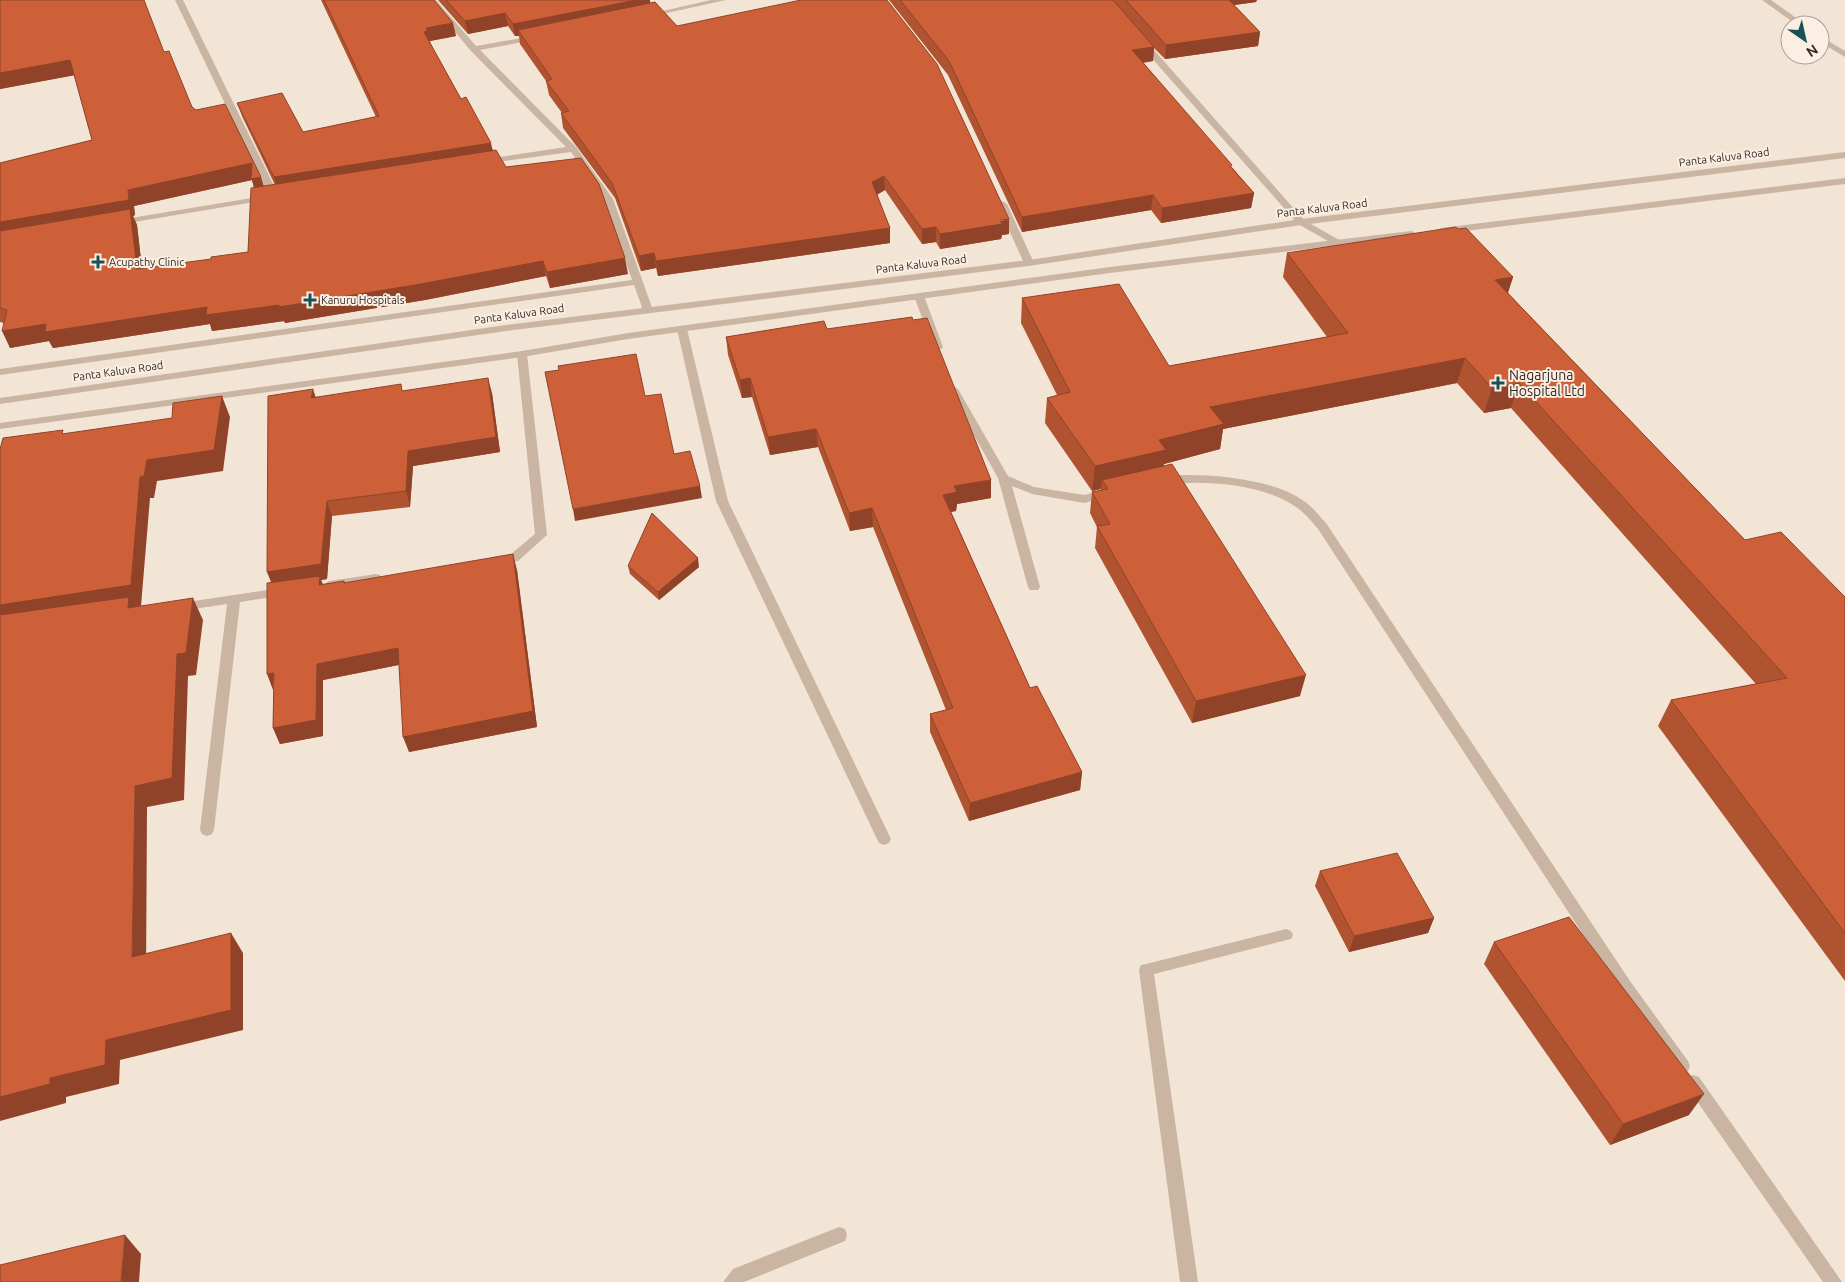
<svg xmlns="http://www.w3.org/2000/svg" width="1845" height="1282" font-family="Ubuntu,sans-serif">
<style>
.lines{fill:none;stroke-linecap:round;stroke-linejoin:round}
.service{fill:#cab5a2;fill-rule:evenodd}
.minor{fill:#cab5a2;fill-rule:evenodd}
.tertiary{fill:#cab5a2;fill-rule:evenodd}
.wall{fill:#b05331;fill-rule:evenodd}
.shaded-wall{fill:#904328}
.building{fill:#cd6039;stroke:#904328}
.poi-dot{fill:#185258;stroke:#faefe2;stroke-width:2}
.labels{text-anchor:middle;stroke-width:4;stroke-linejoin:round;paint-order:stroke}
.far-street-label{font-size:11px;fill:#342a25;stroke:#faefe2}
.far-poi-label{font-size:11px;fill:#342a25;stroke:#faefe2;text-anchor:start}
.poi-label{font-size:14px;fill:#342a25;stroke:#faefe2;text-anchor:start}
</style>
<rect width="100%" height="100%" fill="#f2e5d6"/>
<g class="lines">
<polygon class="service" points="1286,929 1291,931 1293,935 1291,939 1154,974 1198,1282 1180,1282 1139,970 1141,965 1146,964"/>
<g class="minor">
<polygon points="175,0 183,0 279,196 274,199 270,197 266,200 116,225 116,221 119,220 269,195"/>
<polygon points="428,0 436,0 476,46 539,35 539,39 480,50 576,147 613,199 653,310 652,312 644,312 643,310 634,285 0,375 0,369 632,280 603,199 571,152 483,164 483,160 486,159 566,147 471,51"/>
<polygon points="711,0 726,0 649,17 645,15"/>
<polygon points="1762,0 1771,0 1806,25 1797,25"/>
<polygon points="1820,36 1845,51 1845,57 1820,42"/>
<polygon points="1141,42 1147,42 1304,220 1341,241 1341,245 1335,245 1298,224 1141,46"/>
<polygon points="1002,201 1007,204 1034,263 1032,265 1026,265 1024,263 997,204"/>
<polygon points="919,293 924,296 943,347 942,349 934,349 933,347 914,296"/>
<polygon points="682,326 687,329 728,501 891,839 889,843 884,845 879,843 877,839 716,501 677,329"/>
<polygon points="522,351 527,354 547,535 518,561 497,564 491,560 493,557 511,554 535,534 517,354"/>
<polygon points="953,386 958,389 1008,476 1034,487 1084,495 1108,489 1114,493 1112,496 1084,503 1032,494 1012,486 1040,587 1038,590 1030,590 1028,587 998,478 948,389"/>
<path d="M1178 475C1215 474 1273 479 1304 501 1313 507 1319 516 1326 523L1630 981 1688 1061 1690 1066 1688 1071 1682 1073 1676 1071 1620 991 1318 529C1311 521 1305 513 1296 507 1264 484 1202 479 1164 485L1158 481 1160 478Z"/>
<polygon points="376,574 380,575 382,578 380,581 329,589 323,585 329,581"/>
<polygon points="282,588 286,589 288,592 286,595 240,602 214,830 212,834 207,836 202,834 200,830 227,604 180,611 174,607 180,603"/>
<polygon points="1693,1075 1699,1077 1842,1282 1823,1282 1687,1087 1685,1082 1687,1077"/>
<polygon points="839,1227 845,1229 847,1235 845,1241 744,1282 723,1282 733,1269"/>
</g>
<g class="tertiary">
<polygon points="1845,152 1845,158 1301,225 1029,266 506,331 0,404 0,398 506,325 1029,260 1301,219"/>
<polygon points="1845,178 1845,184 1441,234 1436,231 1441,228"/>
<polygon points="1411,231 1414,232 1414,236 1110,273 628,339 522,357 0,429 0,423 522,351 628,333 1110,267"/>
</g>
</g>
<g class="wall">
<path d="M0 0 164 52 192 107 264 186 275 185 242 116 237 103 303 132 376 117 321 0H434L456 36 430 41V43L461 99 493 150 506 167 628 274 550 288 546 276 425 300 285 323 284 321 212 331 210 324 53 348 49 341 10 348 4 323 0 322V163L92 140 74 75 0 89ZM252 180 254 188 248 252 211 259 142 269 137 225 133 216 135 215 134 206Z"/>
<polygon points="438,0 650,0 650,3 677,26 1009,234 1002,235 1001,239 940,249 936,242 922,244 885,190 877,195 890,243 658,276 656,268 641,271 615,198 563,128 561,113 562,113 549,95 546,81 520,44 519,36 515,36 508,26 468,34"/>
<polygon points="889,0 1257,0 1256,2 1234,5 1260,32 1258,46 1165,59 1154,48 1153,61 1143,63 1254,193 1251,208 1161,223 1151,210 1022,232 948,75"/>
<polygon points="1287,253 1513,277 1508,293 1745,540 1845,597 1845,981 1658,726 1671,700 1756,684 1511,408 1484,413 1457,383 1223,429 1220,449 1164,464 1163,466 1300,696 1192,723 1095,548 1097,527 1090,513 1092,492 1101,490 1101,489 1092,491 1045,423 1047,398 1057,395 1021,323 1022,298 1169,366 1327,337 1283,277"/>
<polygon points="827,329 991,480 991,498 957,504 956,511 951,512 1030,688 1082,772 1080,790 969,821 930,732 930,714 946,710 873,527 850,531 818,447 770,455 752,397 742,398 728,355 726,337"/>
<polygon points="403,391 492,393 500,452 413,466 410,507 332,516 327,579 321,580 323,585 344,581 345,583 517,570 537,727 409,752 399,665 323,680 323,736 280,744 273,728 274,690 271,583 316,397"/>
<polygon points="628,566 699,567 659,600 630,574"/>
<polygon points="1320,871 1434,918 1428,933 1349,952 1315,886"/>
<polygon points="1494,942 1689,1115 1610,1145 1484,964"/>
</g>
<g class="shaded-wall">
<polygon points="637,0 650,0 651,10 518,30 519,36 515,36 513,24"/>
<polygon points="1221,0 1257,0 1256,2 1220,7"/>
<polygon points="505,13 508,26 468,34 465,21"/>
<polygon points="453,23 456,36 430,41 431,44 424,32 426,28"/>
<polygon points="1260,32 1258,46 1165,59 1166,45"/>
<polygon points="1154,47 1153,61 1131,64 1132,50"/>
<polygon points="70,60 76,75 0,89 0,73"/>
<polygon points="491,143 494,157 278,191 274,177"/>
<polygon points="252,163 261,177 266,193 256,194 252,180 134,206 135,215 133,216 137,225 144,285 0,239 0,222 128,190"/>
<polygon points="884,176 885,190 872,197 872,182"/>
<polygon points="1254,193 1251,208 1161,223 1162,208"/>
<polygon points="1153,195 1151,210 1022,232 1022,217"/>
<polygon points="1009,219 1009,234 1002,235 1001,239 940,249 940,234"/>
<polygon points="936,227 936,242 922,244 922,229"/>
<polygon points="890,228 890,243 658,276 656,261"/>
<polygon points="654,253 656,268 641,271 639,256"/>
<polygon points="625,258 628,274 550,288 547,272"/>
<polygon points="543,261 546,276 425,300 285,323 284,321 212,331 210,324 53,348 49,341 10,348 2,331 46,324 207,307"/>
<polygon points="1513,277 1505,301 1495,280"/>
<polygon points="1465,358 1457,383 1223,429 1220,449 1164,464 1162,476 1102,480 1101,489 1092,491 1095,466 1159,440 1210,407"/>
<polygon points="488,378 492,393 500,452 413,466 410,507 406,491 408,451"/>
<polygon points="750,378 752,397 742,398 740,380"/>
<polygon points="1519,383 1511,408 1484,413 1492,388"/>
<polygon points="313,389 318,404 311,398"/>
<polygon points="222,396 230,417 223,471 157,481 154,498 150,498 141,606 0,629 0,605 140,477 147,460"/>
<polygon points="816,429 818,447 770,455 768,437"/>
<polygon points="991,480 991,498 957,504 956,511 943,513 943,495 954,486"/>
<polygon points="700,486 702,498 575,521 573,509"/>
<polygon points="327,501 332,516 327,579 321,580 326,591 273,587 267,572"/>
<polygon points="872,508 873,527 850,531 849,513"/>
<polygon points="513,554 517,570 537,727 409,752 403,737"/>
<polygon points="698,558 699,567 659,600 658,592"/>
<polygon points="193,598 203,620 196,675 188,676 184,800 147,807 146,977 132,957 135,786 177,654"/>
<polygon points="398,648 403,664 323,680 323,736 280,744 273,728 317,664"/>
<polygon points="274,673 273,690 267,674"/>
<polygon points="1306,675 1300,696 1192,723 1196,701"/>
<polygon points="1082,772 1080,790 969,821 970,803"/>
<polygon points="1434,918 1428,933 1349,952 1354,936"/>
<polygon points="231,933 243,953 243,1030 120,1060 119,1084 66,1097 66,1103 0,1121 0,1097 50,1078 106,1040"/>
<polygon points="1704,1094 1689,1115 1610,1145 1623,1124"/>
<polygon points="125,1235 141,1254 139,1282 121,1282"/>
</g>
<g class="building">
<polygon points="0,0 144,0 164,52 169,51 192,107 196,110 225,104 261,177 251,179 252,163 128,190 129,200 0,222 0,163 92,140 70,60 0,73"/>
<polygon points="324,0 434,0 453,23 426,28 428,31 424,32 461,99 466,97 491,143 274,177 237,103 282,93 303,132 379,116"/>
<polygon points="446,0 637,0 513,24 505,13 465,21"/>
<polygon points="801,0 887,0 937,64 1009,219 1000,220 1002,224 940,234 936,227 922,229 884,176 872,182 890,228 656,261 654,253 639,256 612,183 561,113 569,111 546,81 552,79 518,30 655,2 677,26"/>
<polygon points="900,0 1113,0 1154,47 1132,50 1232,165 1230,166 1254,193 1162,208 1153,195 1022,217 949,61"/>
<polygon points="1126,0 1229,0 1260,32 1166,45"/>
<polygon points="496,150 506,167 581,158 599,184 625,258 547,272 543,261 421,284 279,307 279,305 206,315 207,307 45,332 46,324 2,331 7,310 0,308 0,231 130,209 137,269 211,259 211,257 248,252 251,188"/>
<polygon points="1456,227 1458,229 1466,228 1513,277 1495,280 1745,540 1781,532 1845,597 1845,933 1671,700 1787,678 1519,383 1492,388 1465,358 1210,407 1224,424 1159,440 1166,450 1095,466 1047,398 1070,392 1022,298 1119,284 1169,366 1348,333 1287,253"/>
<polygon points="912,317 913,320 927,318 991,480 954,486 957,492 943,495 1030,688 1037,686 1082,772 970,803 930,714 953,708 872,508 849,513 816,429 768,437 750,378 740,380 726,337 824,321 827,329"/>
<polygon points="636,354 645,396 661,394 674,454 690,451 700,486 573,509 545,372 559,370 558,366"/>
<polygon points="488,378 496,437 408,451 406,491 327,501 321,564 267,572 268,396 313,389 311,398 401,384 402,391"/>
<polygon points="222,396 214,450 147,460 144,476 140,477 131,585 0,605 0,449 3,438 63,430 62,434 172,418 173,403"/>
<polygon points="1172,464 1306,675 1196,701 1097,526 1110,524 1092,492 1108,489 1102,480"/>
<polygon points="652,513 698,558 658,592 628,566"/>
<polygon points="513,554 533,711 403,737 398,648 317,664 316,720 273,728 274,673 267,674 267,583 320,576 319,585 344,581 344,583"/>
<polygon points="129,597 128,608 193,598 186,653 177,654 172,778 135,786 132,957 231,933 231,1010 106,1040 105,1065 50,1078 50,1084 0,1097 0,615"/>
<polygon points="1397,853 1434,918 1354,936 1320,871"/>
<polygon points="1569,917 1704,1094 1623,1124 1494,942"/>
<polygon points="125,1235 121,1282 0,1282 0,1265"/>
</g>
<g class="poi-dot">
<path d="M95.5 254.5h5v5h5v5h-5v5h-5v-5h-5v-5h5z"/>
<path d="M307.5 292.5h5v5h5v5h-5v5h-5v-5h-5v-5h5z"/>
<path d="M1495.5 375.5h5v5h5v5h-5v5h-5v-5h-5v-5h5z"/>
</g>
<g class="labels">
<g class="far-street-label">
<text transform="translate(1724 157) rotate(-7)" y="4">Panta Kaluva Road</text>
<text transform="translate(1322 208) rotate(-7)" y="4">Panta Kaluva Road</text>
<text transform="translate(921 264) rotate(-7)" y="4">Panta Kaluva Road</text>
<text transform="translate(519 314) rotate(-8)" y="4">Panta Kaluva Road</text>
<text transform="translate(118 371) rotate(-8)" y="4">Panta Kaluva Road</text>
</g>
<g class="far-poi-label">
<text x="109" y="266">Acupathy Clinic</text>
<text x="321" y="304">Kanuru Hospitals</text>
</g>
<g class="poi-label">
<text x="1509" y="380">Nagarjuna<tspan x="1509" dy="16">Hospital Ltd</tspan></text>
</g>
</g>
<g transform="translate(1805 40) rotate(146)"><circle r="24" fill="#faefe2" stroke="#aba096"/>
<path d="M0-4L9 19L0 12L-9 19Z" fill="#185258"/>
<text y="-8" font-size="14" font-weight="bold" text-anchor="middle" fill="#342a25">N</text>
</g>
</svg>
